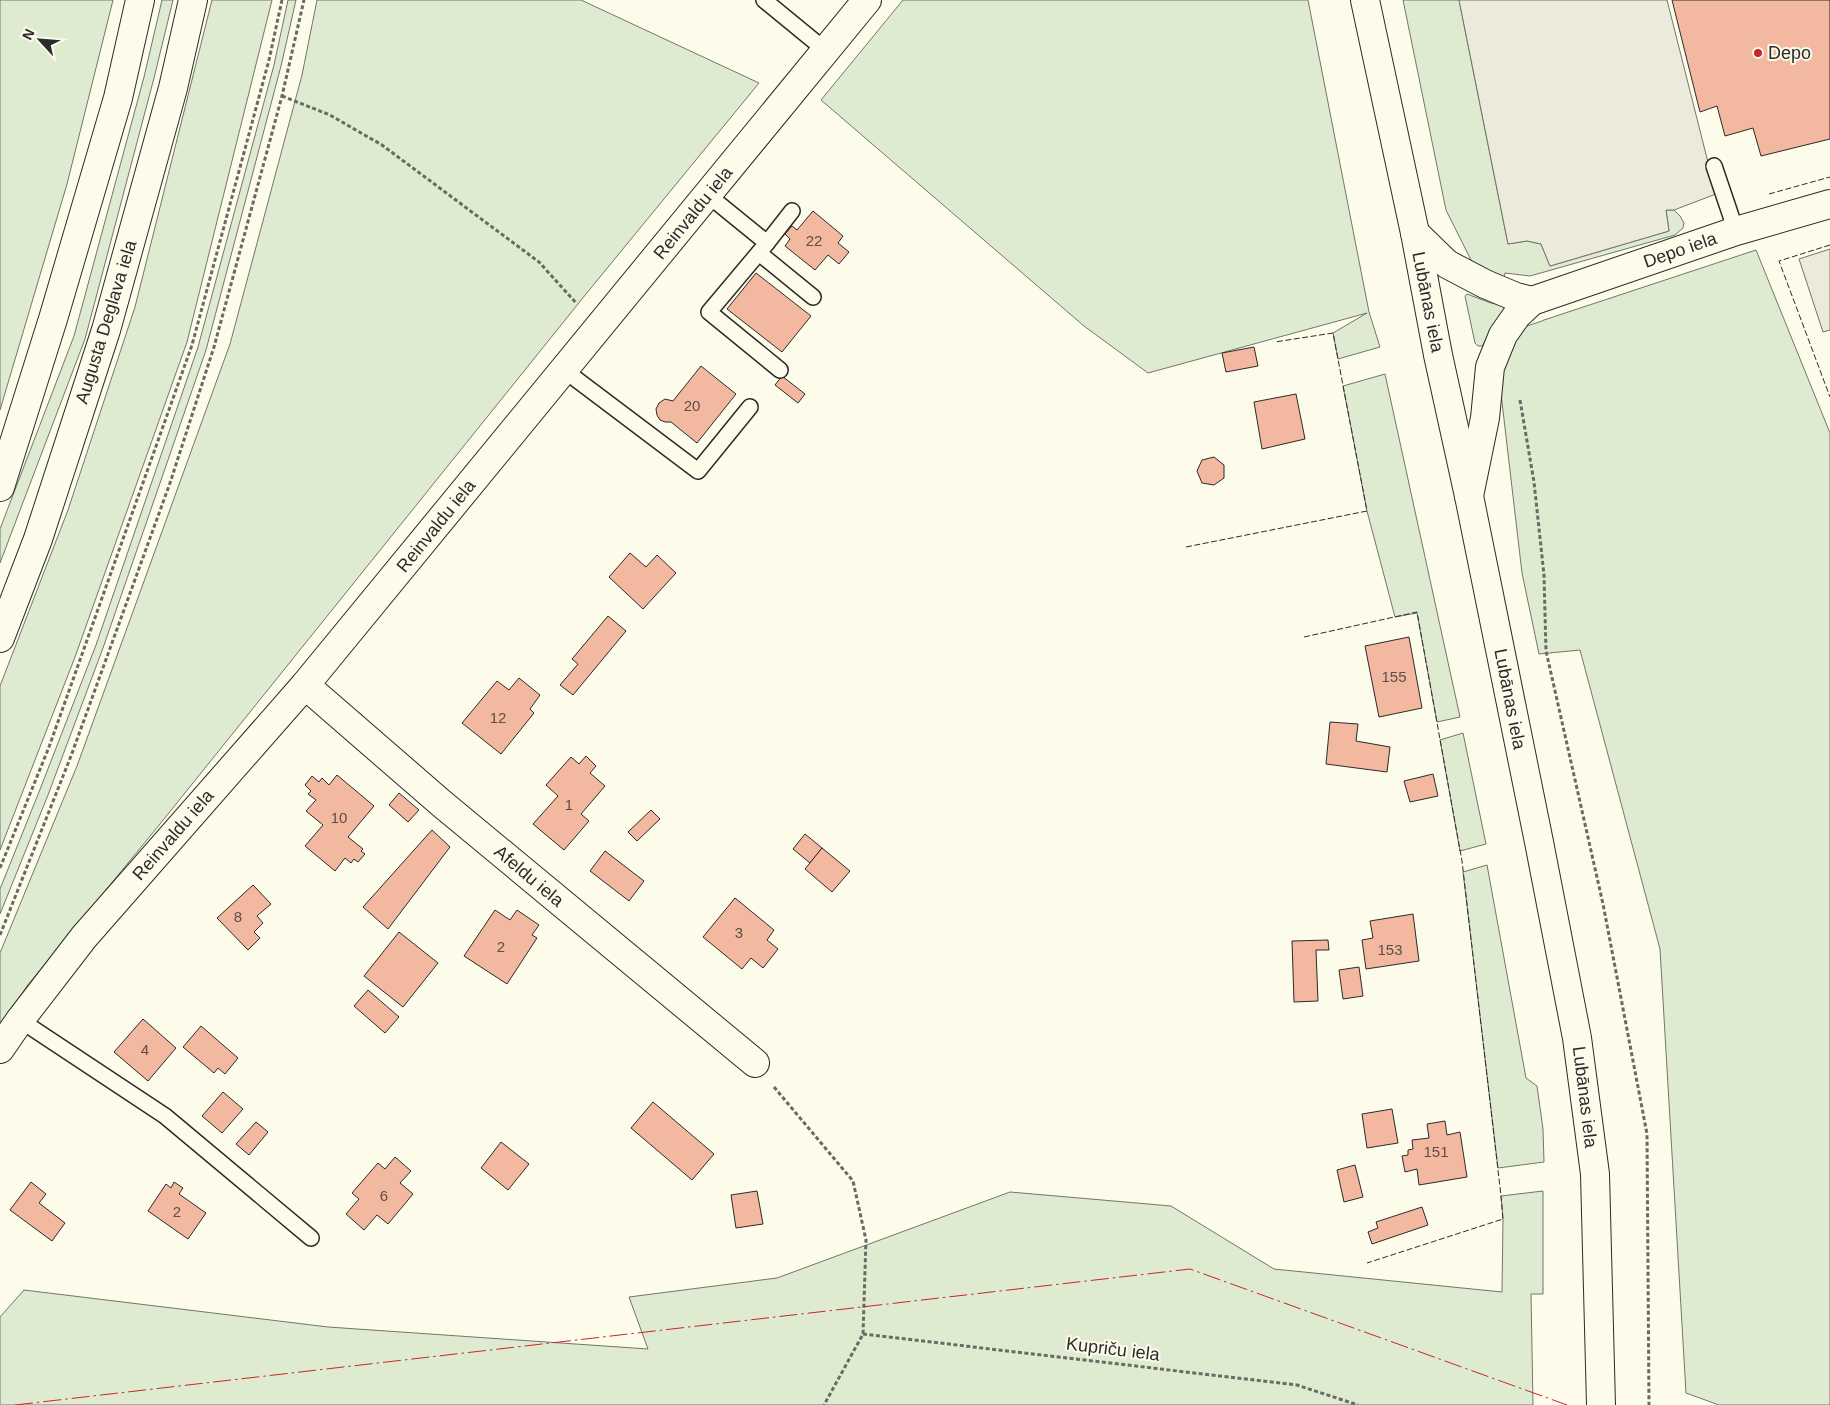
<svg xmlns="http://www.w3.org/2000/svg" width="1830" height="1405" font-family="Helvetica,sans-serif">
<style>
.green{fill:#deebd1;stroke:#74746e}
.parking{fill:#eceadb;stroke:#74746e}
.building{fill:#f2b8a0;stroke:#2b2b2b}
.lines{fill:none;stroke-linecap:round;stroke-linejoin:round}
.service-casing{stroke:#2b2b2b;stroke-width:18}
.minor-casing{stroke:#2b2b2b;stroke-width:30}
.secondary-casing{stroke:#2b2b2b;stroke-width:30}
.primary-casing{stroke:#2b2b2b;stroke-width:30}
.path{stroke:#6a6964;stroke-width:3;stroke-dasharray:4 2.5;stroke-linecap:butt}
.service{stroke:#fdfbea;stroke-width:15}
.minor{stroke:#fdfbea;stroke-width:28}
.secondary{stroke:#fdfbea;stroke-width:28}
.primary{stroke:#fdfbea;stroke-width:28}
.fence{stroke:#2b2b2b;stroke-width:1;stroke-dasharray:6 2.5;stroke-linecap:butt}
.power{stroke:#c62828;stroke-width:1;stroke-dasharray:18 4 2.5 4;stroke-linecap:butt}
.poi-dot{fill:#c62828;stroke:#fdfbea;stroke-width:2}
.labels{text-anchor:middle;stroke-width:4;stroke-linejoin:round;paint-order:stroke}
.number-label{font-size:15px;fill:#5d4e48}
.poi-label{font-size:18px;fill:#2b2b2b;stroke:#fdfbea;text-anchor:start}
.street-label{font-size:18px;fill:#2b2b2b;stroke:#fdfbea}
</style>
<rect width="100%" height="100%" fill="#fdfbea"/>
<g class="green">
<polygon points="0,0 113,0 67,184 0,410"/>
<polygon points="162,0 173,0 154,78 85,339 0,563 0,529 74,336 144,77"/>
<polygon points="212,0 272,0 187,342 75,657 0,850 0,686 68,510 135,307"/>
<polygon points="288,0 296,0 281,66 206,350 103,648 48,795 0,914 0,889 39,792 96,645 198,347 274,65"/>
<polygon points="317,0 581,0 759,83 586,294 160,824 27,986 0,1027 0,953 77,766 230,344 302,75"/>
<polygon points="903,0 1308,0 1369,312 1380,347 1338,359 1333,333 1367,313 1148,373 1084,326 821,100"/>
<polygon points="1403,0 1459,0 1508,244 1527,241 1541,244 1550,266 1669,231 1666,210 1674,210 1680,216 1684,223 1683,228 1675,235 1530,276 1505,273 1503,280 1472,262 1446,210"/>
<path d="M1756 250 1830 433V1405H1719L1686 1393 1660 949 1580 650 1539 654 1522 573 1500 385C1503 370 1510 340 1522 329 1527 325 1538 323 1544 320Z"/>
<polygon points="1467,294 1491,303 1505,306 1506,309 1482,346 1478,346 1475,343 1465,296"/>
<polygon points="1385,374 1460,717 1437,722 1417,613 1395,617 1367,511 1343,386"/>
<polygon points="1463,733 1486,844 1460,851 1440,740"/>
<polygon points="1487,865 1526,1078 1537,1086 1543,1129 1544,1162 1498,1168 1463,872"/>
<polygon points="1543,1191 1543,1294 1531,1294 1533,1405 0,1405 0,1317 24,1290 328,1327 648,1349 629,1297 777,1278 1010,1192 1171,1206 1274,1269 1502,1292 1503,1219 1501,1196"/>
</g>
<g class="parking">
<polygon points="1459,0 1667,0 1716,194 1674,210 1666,210 1669,231 1550,266 1541,244 1527,241 1508,244"/>
<polygon points="1830,249 1830,330 1823,332 1799,259"/>
</g>
<g class="building">
<polygon points="1672,0 1830,0 1830,139 1761,156 1753,128 1725,136 1717,106 1700,112"/>
<polygon points="813,211 843,236 838,243 849,252 839,264 828,255 815,270 785,246 790,239 785,234 792,226 797,230"/>
<polygon points="756,273 811,316 782,352 727,309"/>
<polygon points="1254,347 1258,366 1226,372 1222,353"/>
<polygon points="701,366 736,394 697,443 671,422 665,422 660,420 657,415 656,409 659,403 665,399 673,401"/>
<polygon points="782,376 805,394 798,403 775,385"/>
<polygon points="1296,394 1305,439 1262,449 1254,402"/>
<polygon points="1214,457 1224,465 1224,478 1214,485 1202,483 1197,471 1202,460"/>
<polygon points="630,553 646,567 657,555 676,573 643,609 609,577"/>
<polygon points="608,616 626,631 573,695 560,685 578,664 572,659"/>
<polygon points="1409,637 1422,708 1379,717 1365,646"/>
<polygon points="519,678 540,695 530,709 534,713 501,754 462,723 497,681 509,690"/>
<polygon points="1330,722 1358,724 1356,741 1390,747 1387,772 1326,764"/>
<polygon points="586,756 596,766 590,773 605,786 581,814 589,821 564,850 533,824 558,796 546,785 571,757 579,764"/>
<polygon points="1433,774 1438,796 1410,802 1404,781"/>
<polygon points="337,775 374,806 348,837 363,849 361,851 365,854 358,862 354,859 351,863 345,858 335,871 305,846 323,825 306,811 316,800 308,794 311,791 305,785 312,776 319,782 322,778 329,785"/>
<polygon points="399,793 419,810 408,822 389,805"/>
<polygon points="651,810 660,819 637,841 628,832"/>
<polygon points="432,830 450,847 388,929 363,907"/>
<polygon points="805,834 822,848 810,863 793,849"/>
<polygon points="822,848 850,871 832,892 805,869"/>
<polygon points="605,851 644,881 629,901 590,871"/>
<polygon points="253,885 271,904 257,916 263,923 254,932 260,938 248,950 217,918"/>
<polygon points="735,898 774,930 767,940 778,949 763,968 751,958 742,969 703,937"/>
<polygon points="495,910 510,920 517,910 539,925 532,935 537,938 507,984 464,956"/>
<polygon points="1413,914 1419,961 1366,969 1362,940 1373,938 1370,921"/>
<polygon points="399,932 438,963 403,1007 364,976"/>
<polygon points="1328,940 1329,950 1316,950 1318,1001 1294,1002 1292,941"/>
<polygon points="1359,967 1363,996 1343,999 1339,970"/>
<polygon points="368,990 399,1017 385,1033 354,1006"/>
<polygon points="143,1019 176,1048 148,1081 114,1052"/>
<polygon points="201,1026 238,1058 225,1074 218,1068 214,1073 183,1047"/>
<polygon points="223,1092 243,1109 222,1133 202,1116"/>
<polygon points="653,1102 714,1154 692,1180 631,1128"/>
<polygon points="1392,1109 1398,1143 1367,1148 1362,1114"/>
<polygon points="1445,1121 1447,1135 1460,1132 1467,1177 1419,1185 1417,1169 1405,1172 1402,1156 1408,1155 1408,1150 1413,1149 1412,1140 1429,1138 1427,1124"/>
<polygon points="256,1122 268,1132 249,1155 236,1144"/>
<polygon points="501,1142 529,1164 508,1190 481,1168"/>
<polygon points="395,1157 411,1171 400,1183 413,1194 388,1224 377,1215 364,1230 346,1214 359,1199 352,1193 378,1163 385,1169"/>
<polygon points="1355,1165 1363,1197 1344,1202 1337,1170"/>
<polygon points="31,1182 46,1194 39,1203 65,1223 52,1241 10,1210"/>
<polygon points="174,1182 183,1188 179,1194 206,1213 188,1239 148,1211 166,1184 171,1188"/>
<polygon points="757,1191 763,1224 736,1228 731,1195"/>
<polygon points="1422,1207 1428,1225 1372,1244 1368,1232 1378,1228 1376,1222"/>
</g>
<g class="lines">
<defs>
<g id="service">
<polyline points="764,0 825,50"/>
<polyline points="1714,166 1736,231"/>
<polyline points="708,195 767,243 709,312 780,370"/>
<polyline points="767,243 792,211"/>
<polyline points="759,253 813,297"/>
<polyline points="564,370 698,471 750,407"/>
<polyline points="20,1020 165,1116 311,1238"/>
</g>
<g id="minor">
<polyline points="1415,233 1447,264 1485,284 1516,297 1532,301"/>
<polyline points="1469,496 1485,418 1490,367 1503,335 1517,315 1532,301 1736,231 1830,204"/>
<polyline points="305,685 441,803 755,1063"/>
<polyline points="0,1049 20,1020 84,937 305,685 867,0"/>
</g>
<g id="secondary">
<polyline points="0,487 53,319 118,98 140,0"/>
<polyline points="0,638 38,539 106,330 173,88 193,0"/>
</g>
<polyline id="primary" points="1365,0 1415,233 1438,355 1469,496 1539,842 1577,1038 1595,1174 1601,1405"/>
</defs>
<use href="#service" class="service-casing"/>
<use href="#minor" class="minor-casing"/>
<use href="#secondary" class="secondary-casing"/>
<use href="#primary" class="primary-casing"/>
<g class="path">
<polyline points="282,96 330,115 382,145 539,262 577,304"/>
<polyline points="1520,400 1534,482 1544,575 1546,651 1603,904 1647,1134 1649,1405"/>
<polyline points="0,868 49,747 192,345 269,60 282,0"/>
<polyline points="0,935 71,756 170,483 214,347 282,96 304,0"/>
<polyline points="774,1087 853,1181 866,1240 863,1334 824,1405"/>
<polyline points="863,1334 1297,1385 1358,1405"/>
</g>
<use href="#service" class="service"/>
<use href="#minor" class="minor"/>
<use href="#secondary" class="secondary"/>
<use href="#primary" class="primary"/>
<g class="fence">
<polyline points="1769,194 1830,177"/>
<polyline points="1830,245 1779,261 1830,397"/>
<polyline points="1186,547 1367,511 1333,333 1275,342"/>
<polyline points="1304,637 1417,612 1462,861 1501,1196 1503,1219 1367,1263"/>
</g>
<polyline class="power" points="15,1405 1190,1269 1567,1405"/>
</g>
<circle class="poi-dot" cx="1758" cy="53" r="5"/>
<g class="labels">
<g class="number-label">
<text x="814" y="246">22</text>
<text x="692" y="411">20</text>
<text x="1394" y="682">155</text>
<text x="498" y="723">12</text>
<text x="569" y="810">1</text>
<text x="339" y="823">10</text>
<text x="238" y="922">8</text>
<text x="739" y="938">3</text>
<text x="501" y="952">2</text>
<text x="1390" y="955">153</text>
<text x="145" y="1055">4</text>
<text x="1436" y="1157">151</text>
<text x="384" y="1201">6</text>
<text x="177" y="1217">2</text>
</g>
<g class="poi-label">
<text x="1768" y="59">Depo</text>
</g>
<g class="street-label">
<text transform="translate(693 213) rotate(-51)" y="6">Reinvaldu iela</text>
<text transform="translate(1680 250) rotate(-19)" y="6">Depo iela</text>
<text transform="translate(1428 302) rotate(79)" y="6">Lubānas iela</text>
<text transform="translate(106 322) rotate(-73)" y="6">Augusta Deglava iela</text>
<text transform="translate(436 526) rotate(-51)" y="6">Reinvaldu iela</text>
<text transform="translate(1510 699) rotate(79)" y="6">Lubānas iela</text>
<text transform="translate(173 835) rotate(-49)" y="6">Reinvaldu iela</text>
<text transform="translate(529 876) rotate(40)" y="6">Afeldu iela</text>
<text transform="translate(1585 1097) rotate(83)" y="6">Lubānas iela</text>
<text transform="translate(1113 1349) rotate(7)" y="6">Kupriču iela</text>
</g>
</g>
<g transform="translate(40 40) rotate(296)" stroke="#fdfbea" stroke-width="4" paint-order="stroke">
<path d="M0-4L9 19L0 12L-9 19Z" fill="#2b2b2b"/>
<text y="-8" font-size="14" font-weight="bold" text-anchor="middle" fill="#2b2b2b">N</text>
</g>
</svg>
